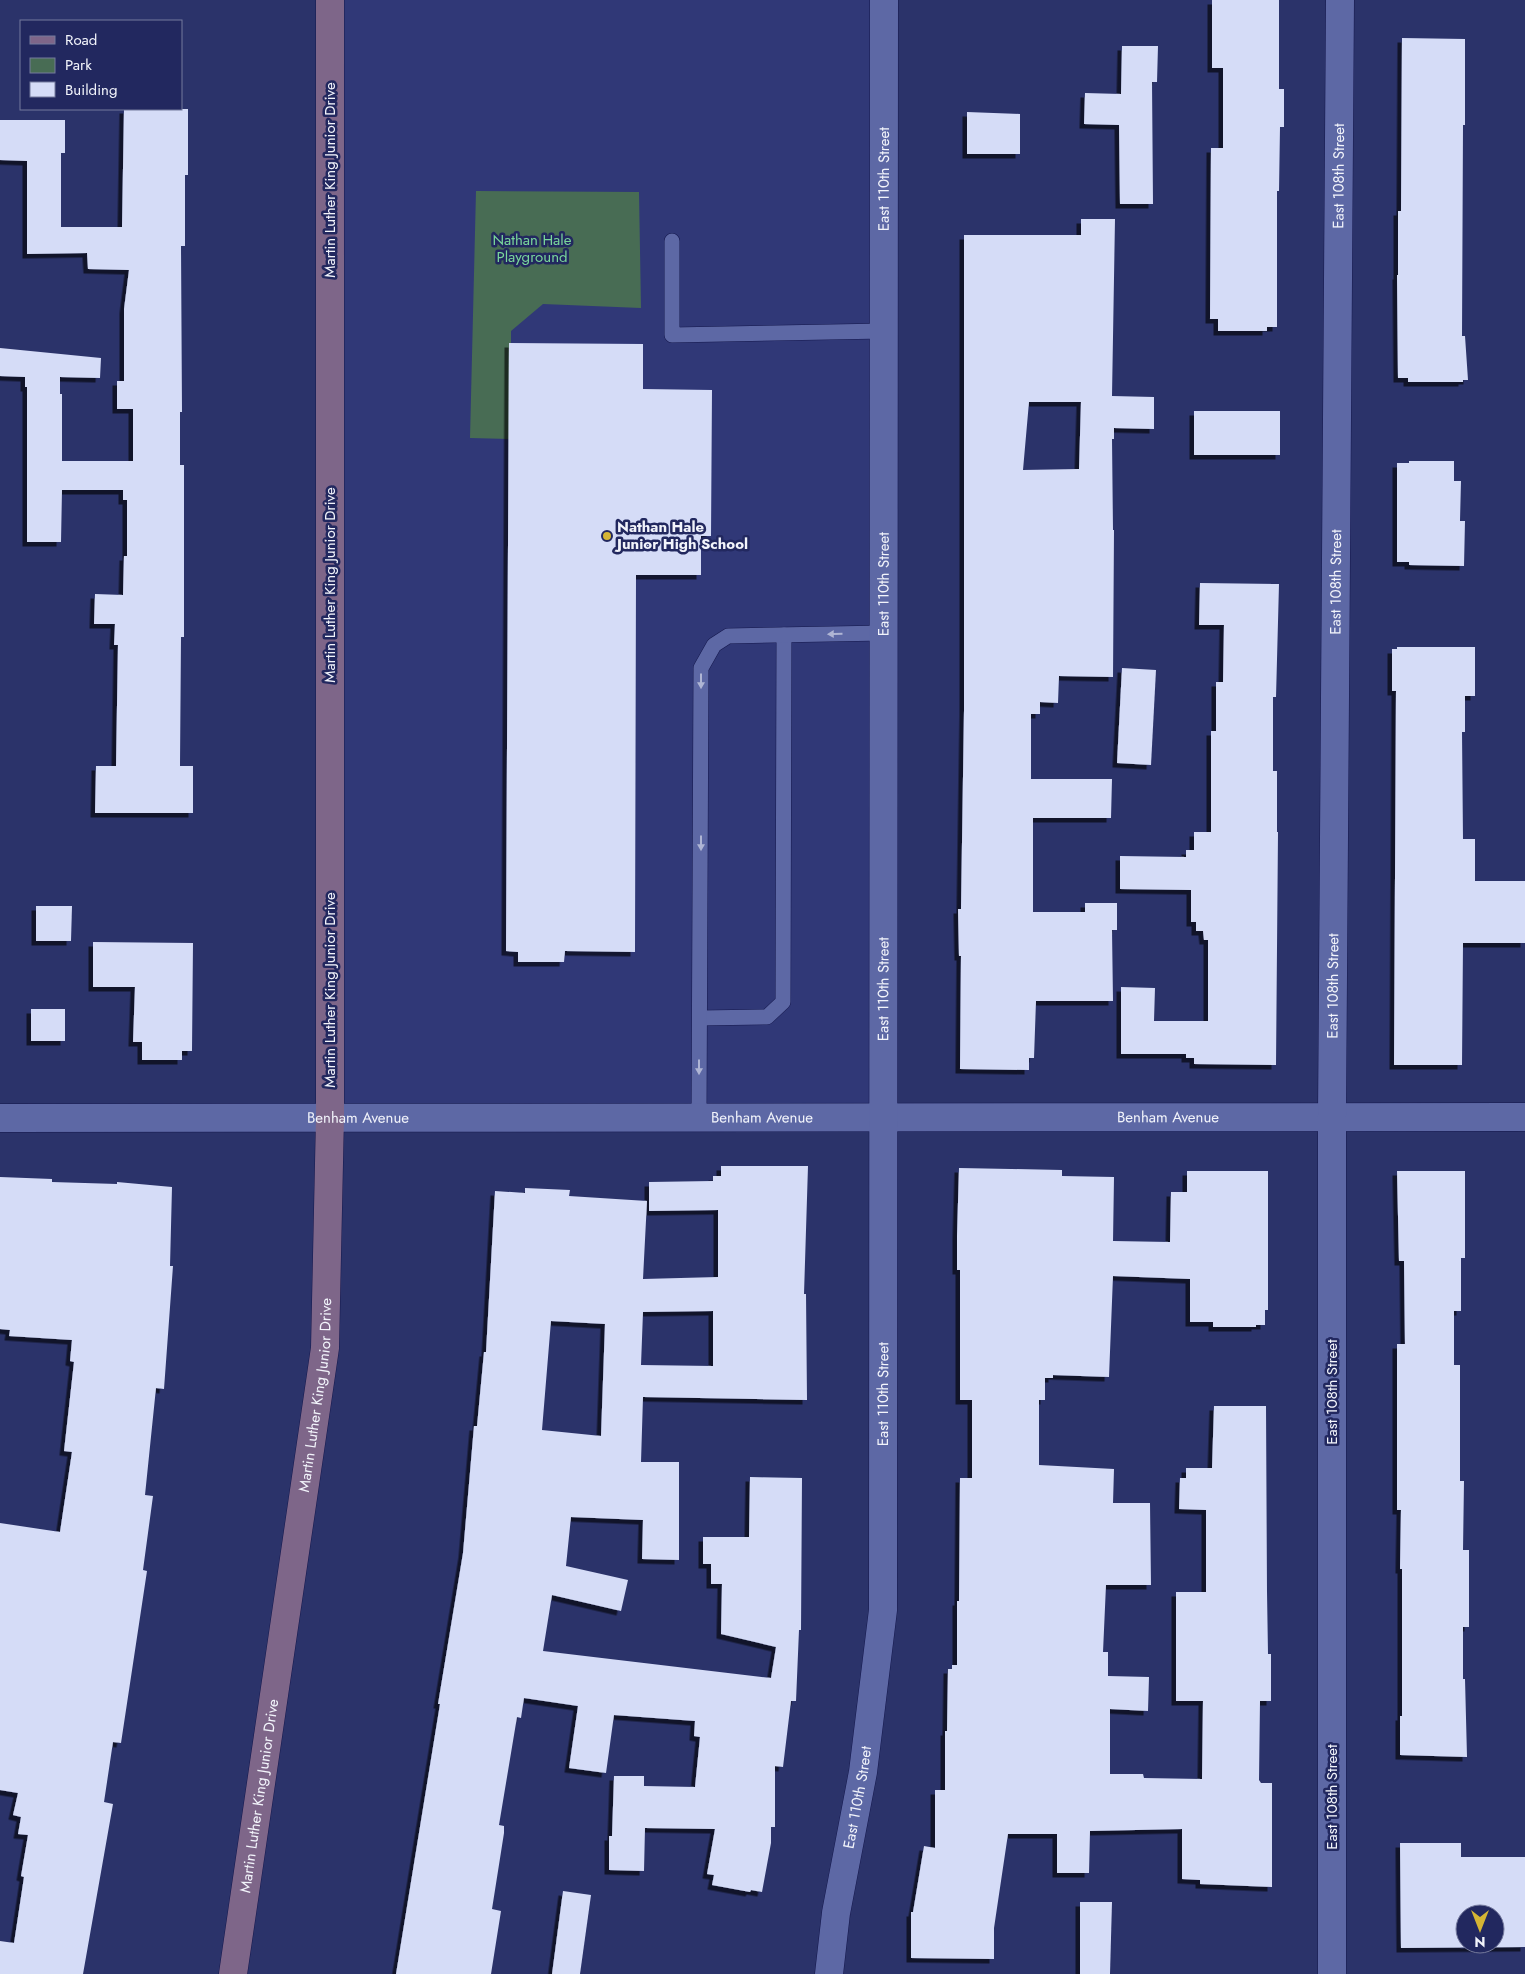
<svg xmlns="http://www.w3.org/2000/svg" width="1525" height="1974" font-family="Jost,sans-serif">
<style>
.built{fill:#303877}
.green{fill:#486c54}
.building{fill:#d5dcf7;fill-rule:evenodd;filter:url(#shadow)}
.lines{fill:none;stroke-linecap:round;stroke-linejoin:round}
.lane-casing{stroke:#15184d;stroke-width:16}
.street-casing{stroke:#15184d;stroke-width:29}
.secondary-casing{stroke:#15184d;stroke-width:29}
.lane{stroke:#5d68a5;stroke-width:15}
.street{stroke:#5d68a5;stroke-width:28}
.secondary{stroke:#7e6689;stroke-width:28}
.oneway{fill:#afb5d4}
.poi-dot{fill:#d5b534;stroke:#22285f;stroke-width:2}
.labels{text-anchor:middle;stroke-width:5;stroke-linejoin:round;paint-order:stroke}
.street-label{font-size:15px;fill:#f2f4fb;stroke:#22285f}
.park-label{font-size:15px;fill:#7ad69b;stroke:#22285f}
.poi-label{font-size:15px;font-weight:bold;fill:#f2f4fb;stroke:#22285f;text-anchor:start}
</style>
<defs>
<filter id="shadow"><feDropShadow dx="-4.5" dy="4.5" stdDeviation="0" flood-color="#0009"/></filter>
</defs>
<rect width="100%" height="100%" fill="#2b336a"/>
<polygon class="built" points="330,0 884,0 883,1117 330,1117"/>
<polygon class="green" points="476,191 639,192 641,308 543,304 511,331 511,439 470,438"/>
<g class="building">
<polygon points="1212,0 1279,0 1279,89 1284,89 1284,127 1280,127 1279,191 1277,191 1277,327 1267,327 1267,331 1218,331 1218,319 1210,319 1211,148 1223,148 1223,68 1212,68"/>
<polygon points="1402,38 1465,39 1465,125 1463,125 1462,336 1465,336 1468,380 1463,380 1463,382 1408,382 1408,378 1398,378 1397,275 1398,275 1398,211 1401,211"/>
<polygon points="1122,46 1158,46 1157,82 1152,82 1153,204 1120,204 1119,125 1084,124 1085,93 1121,94"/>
<polygon points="124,109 188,109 188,175 185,175 185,246 181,246 182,412 180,412 180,465 184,465 184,637 181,637 180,766 193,766 193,813 95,813 96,766 116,766 118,645 114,645 115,624 94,624 95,594 123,595 124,556 127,556 127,500 123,500 123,490 62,490 61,542 27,542 27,387 25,387 25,377 0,376 0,348 101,358 100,378 60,377 60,394 62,394 62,461 133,461 133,409 117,409 117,381 124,381 124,309 129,270 88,269 87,253 27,254 27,161 0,160 0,120 65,120 65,153 61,153 61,227 122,227"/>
<polygon points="967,112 1020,114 1020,154 967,154"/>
<path d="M1081 219H1115L1112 396 1154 397V429L1114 428V439H1112L1113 530H1114L1113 677 1059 676 1058 703 1040 702V714H1031V779H1112L1111 818H1033V912H1085V903H1117V930H1112L1113 1001H1036L1034 1058H1029V1070L960 1069 961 956H959L958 909H961L964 711V235H1081ZM1029 402H1081L1079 469 1023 470Z"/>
<polygon points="509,343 643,344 643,389 712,390 711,536 701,536 701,575 636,575 635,952 565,951 564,962 518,962 518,952 506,951"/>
<rect x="1194" y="411" width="86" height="44"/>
<polygon points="1409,461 1454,461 1454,481 1461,481 1460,521 1465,521 1464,566 1409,565 1409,562 1397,562 1397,463 1409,463"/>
<polygon points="1200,583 1279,584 1276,697 1273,697 1273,771 1277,771 1277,832 1278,832 1276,1065 1194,1064 1194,1058 1186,1058 1186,1054 1121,1054 1121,987 1155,988 1154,1021 1208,1021 1208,940 1204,940 1203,931 1196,931 1196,922 1191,922 1191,890 1120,889 1120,856 1186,857 1186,850 1194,850 1194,832 1211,832 1211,731 1216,731 1216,682 1223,682 1224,625 1199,625"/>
<polygon points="1397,647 1475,647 1475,696 1465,696 1465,732 1462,732 1463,839 1475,839 1475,881 1525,881 1525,943 1463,943 1462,1065 1394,1065 1396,691 1392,691 1392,649 1397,649"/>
<polygon points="1122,668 1156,670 1151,765 1117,763"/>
<polygon points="36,906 72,906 71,941 36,941"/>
<polygon points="93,942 193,943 192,1051 182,1051 182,1060 142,1060 142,1042 133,1042 135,987 93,987"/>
<rect x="31" y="1009" width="34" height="32"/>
<path d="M721 1166H808L804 1294H806L807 1400 643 1397 641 1462H679V1560L642 1559 643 1520 571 1517 566 1566 628 1580 621 1611 552 1595 543 1651 771 1678 776 1647 721 1634 722 1584H711V1564H703V1537H749L750 1477 802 1478 801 1630H799L796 1701H791L783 1767 775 1766V1827H771V1843L762 1892 751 1890 750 1892 712 1885 714 1875 707 1874 715 1829 645 1828 644 1871 609 1870V1836H612L614 1776H644V1786L695 1787 700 1737 694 1736 695 1721 614 1715 606 1773 569 1768 578 1706 524 1698 521 1718 517 1717 499 1825 504 1826V1833L492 1909 501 1911 491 1974H396L440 1704H438L463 1553 474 1426H477L484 1352H486L495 1191 525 1193V1188L570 1190 569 1196 647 1201 643 1279 718 1277V1210L649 1211V1182L713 1181V1176H721ZM713 1311V1366L641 1365 643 1312ZM551 1321 605 1324 601 1436 542 1430Z"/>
<polygon points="959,1168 1062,1170 1062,1176 1114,1177 1113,1241 1170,1242 1171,1192 1187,1192 1187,1171 1268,1171 1268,1310 1265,1310 1265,1325 1256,1325 1256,1327 1213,1327 1213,1322 1190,1322 1190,1279 1113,1276 1109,1377 1053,1375 1053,1378 1045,1378 1045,1400 1039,1400 1039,1465 1114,1469 1113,1503 1150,1503 1151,1585 1106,1585 1103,1652 1108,1652 1108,1676 1149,1677 1148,1711 1110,1709 1110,1774 1143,1774 1144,1778 1202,1779 1203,1701 1176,1701 1176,1592 1206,1592 1206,1510 1179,1509 1180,1478 1186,1478 1186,1468 1212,1468 1214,1406 1266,1406 1267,1592 1268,1654 1271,1654 1271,1701 1260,1701 1259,1780 1261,1783 1272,1783 1272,1887 1200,1884 1200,1880 1182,1879 1182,1829 1090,1831 1089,1873 1057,1873 1057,1834 1008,1834 994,1928 994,1959 911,1958 911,1912 913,1912 924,1846 935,1848 935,1790 945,1790 945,1731 947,1731 948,1669 952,1669 952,1665 957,1665 957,1601 959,1601 960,1478 972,1478 972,1400 960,1400 960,1270 957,1270 957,1236"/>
<polygon points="1397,1171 1465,1171 1465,1258 1461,1258 1461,1311 1454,1311 1454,1365 1460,1365 1460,1481 1464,1481 1463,1550 1469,1550 1469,1627 1463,1627 1463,1679 1465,1679 1467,1757 1400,1755 1400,1716 1402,1716 1402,1569 1400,1569 1401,1510 1397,1510 1397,1344 1405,1344 1404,1261 1399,1261"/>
<polygon points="0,1177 52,1179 52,1182 117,1184 117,1182 172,1187 170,1266 173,1266 164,1389 156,1388 145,1495 153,1496 143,1570 147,1571 121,1743 113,1742 104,1802 113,1804 83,1974 0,1974 0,1941 14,1943 24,1877 21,1876 28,1835 18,1834 21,1817 13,1815 18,1793 0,1790 0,1523 60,1532 72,1452 64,1451 74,1362 70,1361 72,1340 9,1336 10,1330 0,1329"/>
<path d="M1400 1843H1461V1857H1525V1947L1401 1948ZM1465 1914H1495V1944H1465Z"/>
<polygon points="563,1891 591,1895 580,1974 552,1974"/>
<polygon points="1080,1902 1112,1902 1110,1974 1080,1974"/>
</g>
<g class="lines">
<defs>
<g id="lane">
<polyline points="672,241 672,335 884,331"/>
<polyline points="700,1018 767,1017 783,1002 784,635"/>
<polyline points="699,1117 701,668 714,645 728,636 884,633"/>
</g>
<g id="street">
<path id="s1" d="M0 1118 1525 1117"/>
<path id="s2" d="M829 1974 836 1913 863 1772 883 1610 884 0"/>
<path id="s3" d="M1332 1974V1117L1340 0"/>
</g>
<g id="secondary">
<path id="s4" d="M233 1974 325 1348 330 1117V0"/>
</g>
</defs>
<use href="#lane" class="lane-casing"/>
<use href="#street" class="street-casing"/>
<use href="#secondary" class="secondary-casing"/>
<use href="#lane" class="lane"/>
<use href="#street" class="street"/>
<use href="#secondary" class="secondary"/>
</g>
<defs><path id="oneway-solid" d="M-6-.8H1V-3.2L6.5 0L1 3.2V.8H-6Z" transform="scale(1.25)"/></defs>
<g class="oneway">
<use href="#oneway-solid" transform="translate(835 634) rotate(179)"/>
<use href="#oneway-solid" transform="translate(701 681) rotate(90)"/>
<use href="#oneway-solid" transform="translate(701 843) rotate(90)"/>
<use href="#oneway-solid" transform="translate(699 1067) rotate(90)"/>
</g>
<circle class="poi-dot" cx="607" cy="536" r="5"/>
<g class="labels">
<g class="street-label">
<text dy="5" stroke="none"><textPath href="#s3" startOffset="1798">East 108th Street</textPath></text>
<text dy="5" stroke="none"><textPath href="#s2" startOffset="1799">East 110th Street</textPath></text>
<text transform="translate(330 180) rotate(-90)" y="5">Martin Luther King Junior Drive</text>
<text dy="5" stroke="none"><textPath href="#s3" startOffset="1392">East 108th Street</textPath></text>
<text dy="5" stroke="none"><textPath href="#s2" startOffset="1394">East 110th Street</textPath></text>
<text transform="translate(330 585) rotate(-90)" y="5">Martin Luther King Junior Drive</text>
<text dy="5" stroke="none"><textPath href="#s3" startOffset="988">East 108th Street</textPath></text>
<text dy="5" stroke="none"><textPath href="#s2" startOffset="989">East 110th Street</textPath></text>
<text transform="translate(330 990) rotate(-90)" y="5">Martin Luther King Junior Drive</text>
<text dy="5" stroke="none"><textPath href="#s1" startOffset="358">Benham Avenue</textPath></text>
<text dy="5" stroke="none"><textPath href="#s1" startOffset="762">Benham Avenue</textPath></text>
<text dy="5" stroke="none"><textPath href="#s1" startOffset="1168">Benham Avenue</textPath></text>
<text transform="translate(1332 1392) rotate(-90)" y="5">East 108th Street</text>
<text dy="5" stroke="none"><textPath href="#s2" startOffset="584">East 110th Street</textPath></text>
<text dy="5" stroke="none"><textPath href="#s4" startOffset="585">Martin Luther King Junior Drive</textPath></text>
<text dy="5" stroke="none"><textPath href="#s4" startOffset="180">Martin Luther King Junior Drive</textPath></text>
<text dy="5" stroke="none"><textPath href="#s2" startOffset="179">East 110th Street</textPath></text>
<text transform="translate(1332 1797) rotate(-90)" y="5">East 108th Street</text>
</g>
<g class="park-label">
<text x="532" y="245">Nathan Hale<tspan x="532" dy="17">Playground</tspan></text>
</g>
<g class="poi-label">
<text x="617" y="532">Nathan Hale<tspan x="617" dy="17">Junior High School</tspan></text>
</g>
</g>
<rect x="20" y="20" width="162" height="90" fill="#22285f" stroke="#757a9d"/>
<rect x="30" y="36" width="25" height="8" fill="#7e6689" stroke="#757a9d"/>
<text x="65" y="45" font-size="15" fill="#f2f4fb">Road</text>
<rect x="30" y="58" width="25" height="15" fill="#486c54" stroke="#757a9d"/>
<text x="65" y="70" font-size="15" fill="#f2f4fb">Park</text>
<rect x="30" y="82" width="25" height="15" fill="#d5dcf7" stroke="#757a9d"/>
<text x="65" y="95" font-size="15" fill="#f2f4fb">Building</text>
<g transform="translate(1480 1929) rotate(180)"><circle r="24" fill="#22285f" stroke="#757a9d"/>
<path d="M0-4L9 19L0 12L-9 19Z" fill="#d5b534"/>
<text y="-8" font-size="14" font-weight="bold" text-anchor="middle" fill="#f2f4fb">N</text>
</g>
</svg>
